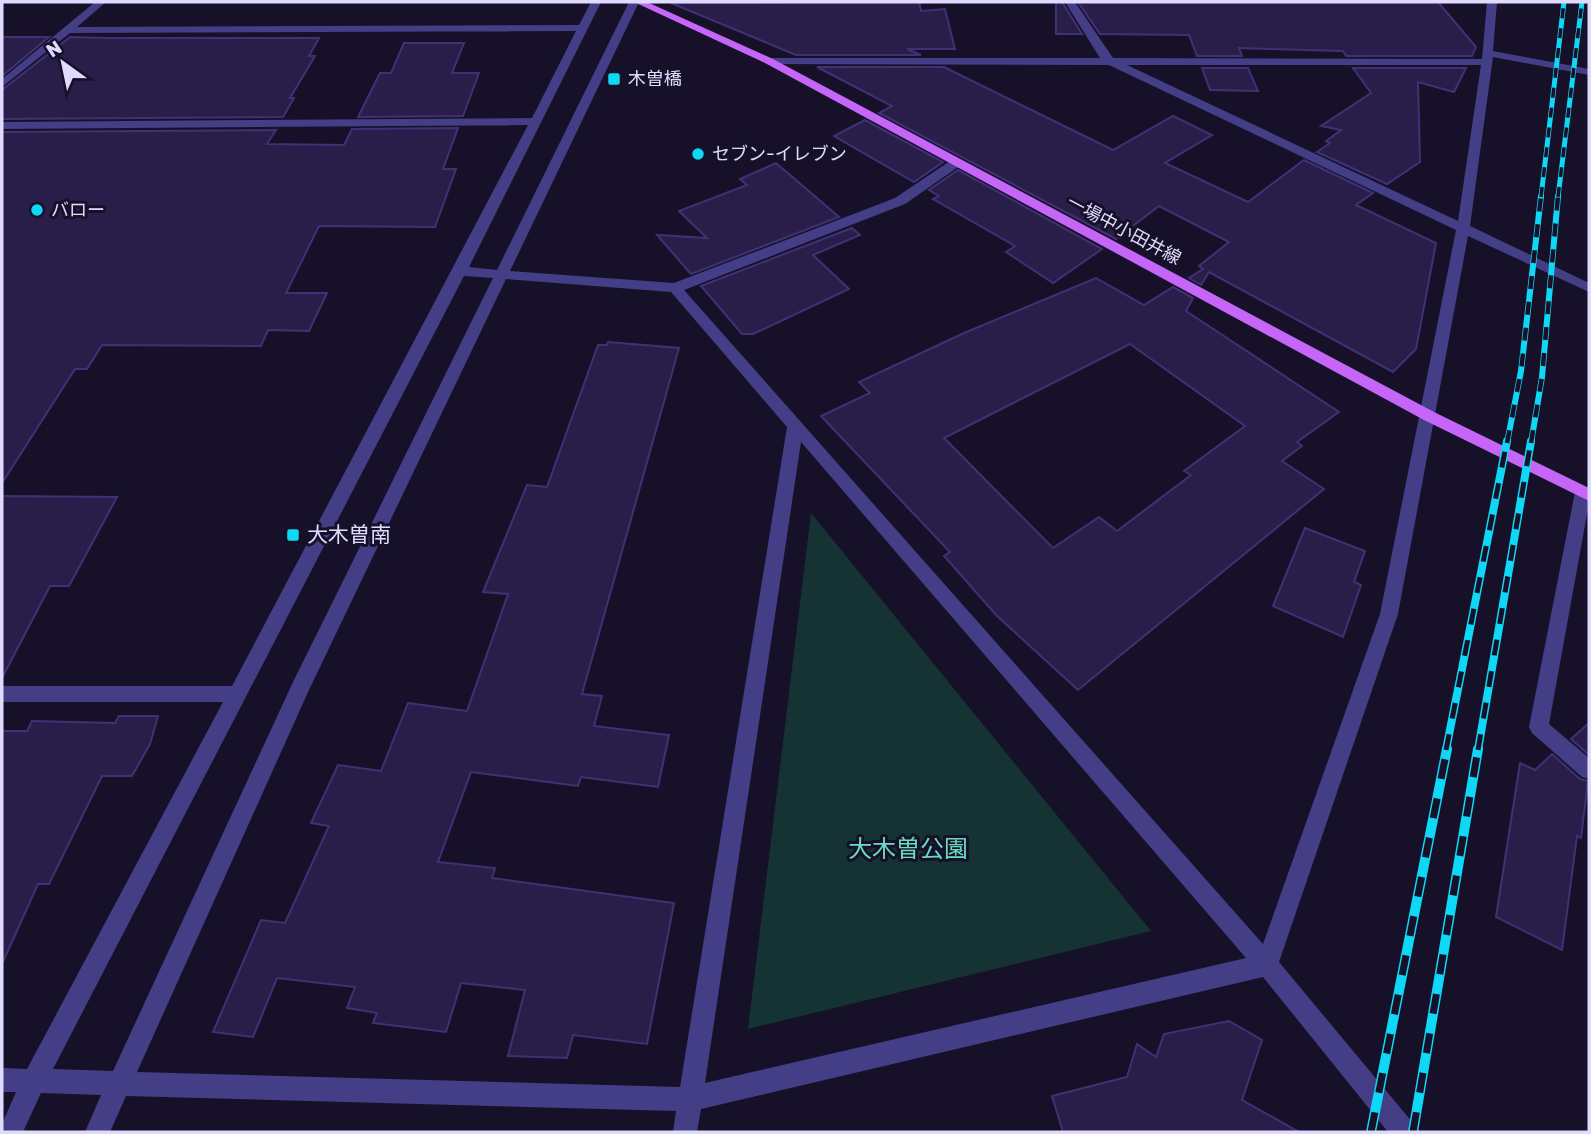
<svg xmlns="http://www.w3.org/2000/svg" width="1591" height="1134" font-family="Rubik,'Noto Sans JP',sans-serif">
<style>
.green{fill:#153332}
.building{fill:#281e49;stroke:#403174;stroke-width:2;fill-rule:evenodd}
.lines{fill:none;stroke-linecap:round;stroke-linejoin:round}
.minor{fill:#433e86;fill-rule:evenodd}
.major{fill:#c666f9;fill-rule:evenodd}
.rail-far3-casing{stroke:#0ed8f6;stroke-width:5}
.rail-far2-casing{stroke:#0ed8f6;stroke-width:6}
.rail-far1-casing{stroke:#0ed8f6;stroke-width:8}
.rail-casing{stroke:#0ed8f6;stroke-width:10}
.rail-far3{stroke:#161129;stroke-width:3.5;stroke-dasharray:10;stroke-linecap:butt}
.rail-far2{stroke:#161129;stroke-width:4.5;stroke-dasharray:13;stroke-linecap:butt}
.rail-far1{stroke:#161129;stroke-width:5;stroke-dasharray:16;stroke-linecap:butt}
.rail{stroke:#161129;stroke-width:7;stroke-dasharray:20;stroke-linecap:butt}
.poi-dot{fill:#0ed8f6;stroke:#161129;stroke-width:2.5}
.labels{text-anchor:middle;stroke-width:6;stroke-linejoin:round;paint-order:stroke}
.far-poi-label{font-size:18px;fill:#e0dbfe;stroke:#161129;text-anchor:start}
.far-street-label{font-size:18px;fill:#e0dbfe;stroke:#161129}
.poi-label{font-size:21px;fill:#e0dbfe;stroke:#161129;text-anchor:start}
.near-park-label{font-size:24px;fill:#68dcc3;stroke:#161129}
</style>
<rect width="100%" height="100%" fill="#161129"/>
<polygon class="green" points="811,513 1151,931 748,1029"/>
<g class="building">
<polygon points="919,2 921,11 945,9 955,49 907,49 921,55 796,55 671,3"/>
<polygon points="1056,2 1062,2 1082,34 1056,34"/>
<polygon points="1078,2 1438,2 1476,47 1472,56 1346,56 1343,51 1239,48 1242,56 1197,56 1189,35 1100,34"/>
<polygon points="2,37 49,37 2,76"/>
<polygon points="70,37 106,38 319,38 309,56 315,56 290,98 294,98 283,117 2,119 2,90"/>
<polygon points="404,43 464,43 452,73 479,73 463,116 358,117 380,73 391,73"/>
<polygon points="817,67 944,67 1113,150 1173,116 1212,135 1165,163 1248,202 1304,160 1373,193 1356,205 1436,243 1416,349 1393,372 1209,272 1201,285 1189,278 1203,269 1199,266 1229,242 1159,206 1116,239 879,113 892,106"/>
<polygon points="1202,68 1248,68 1258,91 1210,90"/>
<polygon points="1353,68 1466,68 1454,92 1418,82 1420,162 1387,184 1317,152 1330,143 1326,141 1341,130 1321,126 1371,93"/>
<polygon points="865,120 943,162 914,182 834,136"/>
<polygon points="458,128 443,169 456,169 435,227 319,226 286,293 327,293 309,331 268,330 261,346 102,345 87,369 75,369 2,483 2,132 276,130 267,144 344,145 352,129"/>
<polygon points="776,163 839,217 691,274 657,235 707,238 679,211 747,185 740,179"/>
<polygon points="958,170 1102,249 1053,283 1006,252 1015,246 933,199 939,196 929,190"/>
<polygon points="852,228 860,235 813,255 849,289 753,334 742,334 701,286"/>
<path d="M1096 278 1144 305 1173 287 1193 298 1186 311 1339 412 1297 442 1302 446 1282 461 1324 489 1078 690 997 616 944 556 950 552 821 416 870 393 859 382 964 333ZM1130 344 1245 426 1184 471 1191 475 1117 531 1099 517 1053 548 944 438Z"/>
<polygon points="608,342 679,348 582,694 602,696 594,726 669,735 658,787 581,777 578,786 471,772 438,862 495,868 492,878 674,903 647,1044 573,1035 567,1058 508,1056 525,990 461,983 446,1032 373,1023 377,1013 347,1008 355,987 277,978 253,1037 213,1032 261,920 285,923 329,826 311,823 338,765 381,771 408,703 467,711 508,594 483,592 527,485 547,487 598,345 607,345"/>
<polygon points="2,496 117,497 69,586 50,586 2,678"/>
<polygon points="1305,528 1365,551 1354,582 1361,585 1343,637 1273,606"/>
<polygon points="119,716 158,716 150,744 132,776 102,776 49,884 38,884 2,964 2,731 27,731 32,721 115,723"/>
<polygon points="1589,723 1589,755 1571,739"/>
<polygon points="1552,754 1580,779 1588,781 1581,838 1577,836 1562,950 1496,917 1520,763 1535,770"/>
<polygon points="1229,1021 1262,1040 1242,1100 1299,1132 1063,1132 1052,1096 1127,1077 1137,1044 1156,1057 1164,1034"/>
</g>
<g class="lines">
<g class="minor">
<path d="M95 2H106L77 27 579 25 591 2H601L469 267 497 270 629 2H639L510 271 674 283 895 198 953 159H961V165L905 204 684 290 1263 944 1380 614 1456 230 1109 65 769 64 764 61 769 58H1100L1065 2H1075L1113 58 1482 59 1487 2H1497L1493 51 1589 69V75L1493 57 1470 226 1589 283V292L1468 236 1398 614 1279 962 1413 1123 1416 1132H1388L1263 977 701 1109 697 1132H673L676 1111 126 1096 110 1132H85L101 1095 41 1093 23 1132H2V1124L16 1092H2V1068L27 1069 223 702H2V686H232L528 125 2 129V122L532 118 576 31 70 33 2 87V79ZM1127 65H1481L1458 221ZM464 276 493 278 293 682 113 1071 53 1069ZM506 279 671 292 787 427 680 1087 137 1072 309 690ZM801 442 1246 958 705 1083Z"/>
<polygon points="1583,486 1589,488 1589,503 1549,724 1589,758 1589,779 1582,777 1532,733 1529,727 1575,492"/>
</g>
<polygon class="major" points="634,2 647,2 773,59 1434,412 1589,488 1589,501 1424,420 765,63"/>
<defs>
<g id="rail-far3">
<polyline points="1541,197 1564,2"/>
<polyline points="1558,197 1582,2"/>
</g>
<g id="rail-far2">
<polyline points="1507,443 1521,371 1541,196"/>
<polyline points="1531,443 1542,377 1558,196"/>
</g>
<g id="rail-far1">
<polyline points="1446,750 1507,441"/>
<polyline points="1478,750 1531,441"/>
</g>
<g id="rail">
<polyline points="1371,1132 1447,749"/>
<polyline points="1413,1132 1478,749"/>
</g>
</defs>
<use href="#rail-far3" class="rail-far3-casing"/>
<use href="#rail-far2" class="rail-far2-casing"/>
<use href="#rail-far1" class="rail-far1-casing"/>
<use href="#rail" class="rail-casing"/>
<use href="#rail-far3" class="rail-far3"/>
<use href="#rail-far2" class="rail-far2"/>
<use href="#rail-far1" class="rail-far1"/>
<use href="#rail" class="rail"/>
</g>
<g class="poi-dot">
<rect x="607" y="72" width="14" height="14" rx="3.5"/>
<circle cx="698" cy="154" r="7"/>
<circle cx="37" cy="210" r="7"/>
<rect x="286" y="528" width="14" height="14" rx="3.5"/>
</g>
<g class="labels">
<g class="far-poi-label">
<text x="628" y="85">木曽橋</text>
<text x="712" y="160">セブン-イレブン</text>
<text x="51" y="216">バロー</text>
</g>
<g class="far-street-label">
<text transform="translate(1124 230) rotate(28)" y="6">一場中小田井線</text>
</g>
<g class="poi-label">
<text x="307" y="542">大木曽南</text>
</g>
<g class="near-park-label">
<text x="908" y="857">大木曽公園</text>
</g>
</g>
<rect width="1591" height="1134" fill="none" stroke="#e0dbfe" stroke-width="7"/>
<g transform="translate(63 63) rotate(327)" stroke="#161129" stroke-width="5" paint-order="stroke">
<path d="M0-5L12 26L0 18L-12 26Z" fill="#e0dbfe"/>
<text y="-10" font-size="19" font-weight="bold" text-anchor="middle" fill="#e0dbfe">N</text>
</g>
</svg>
